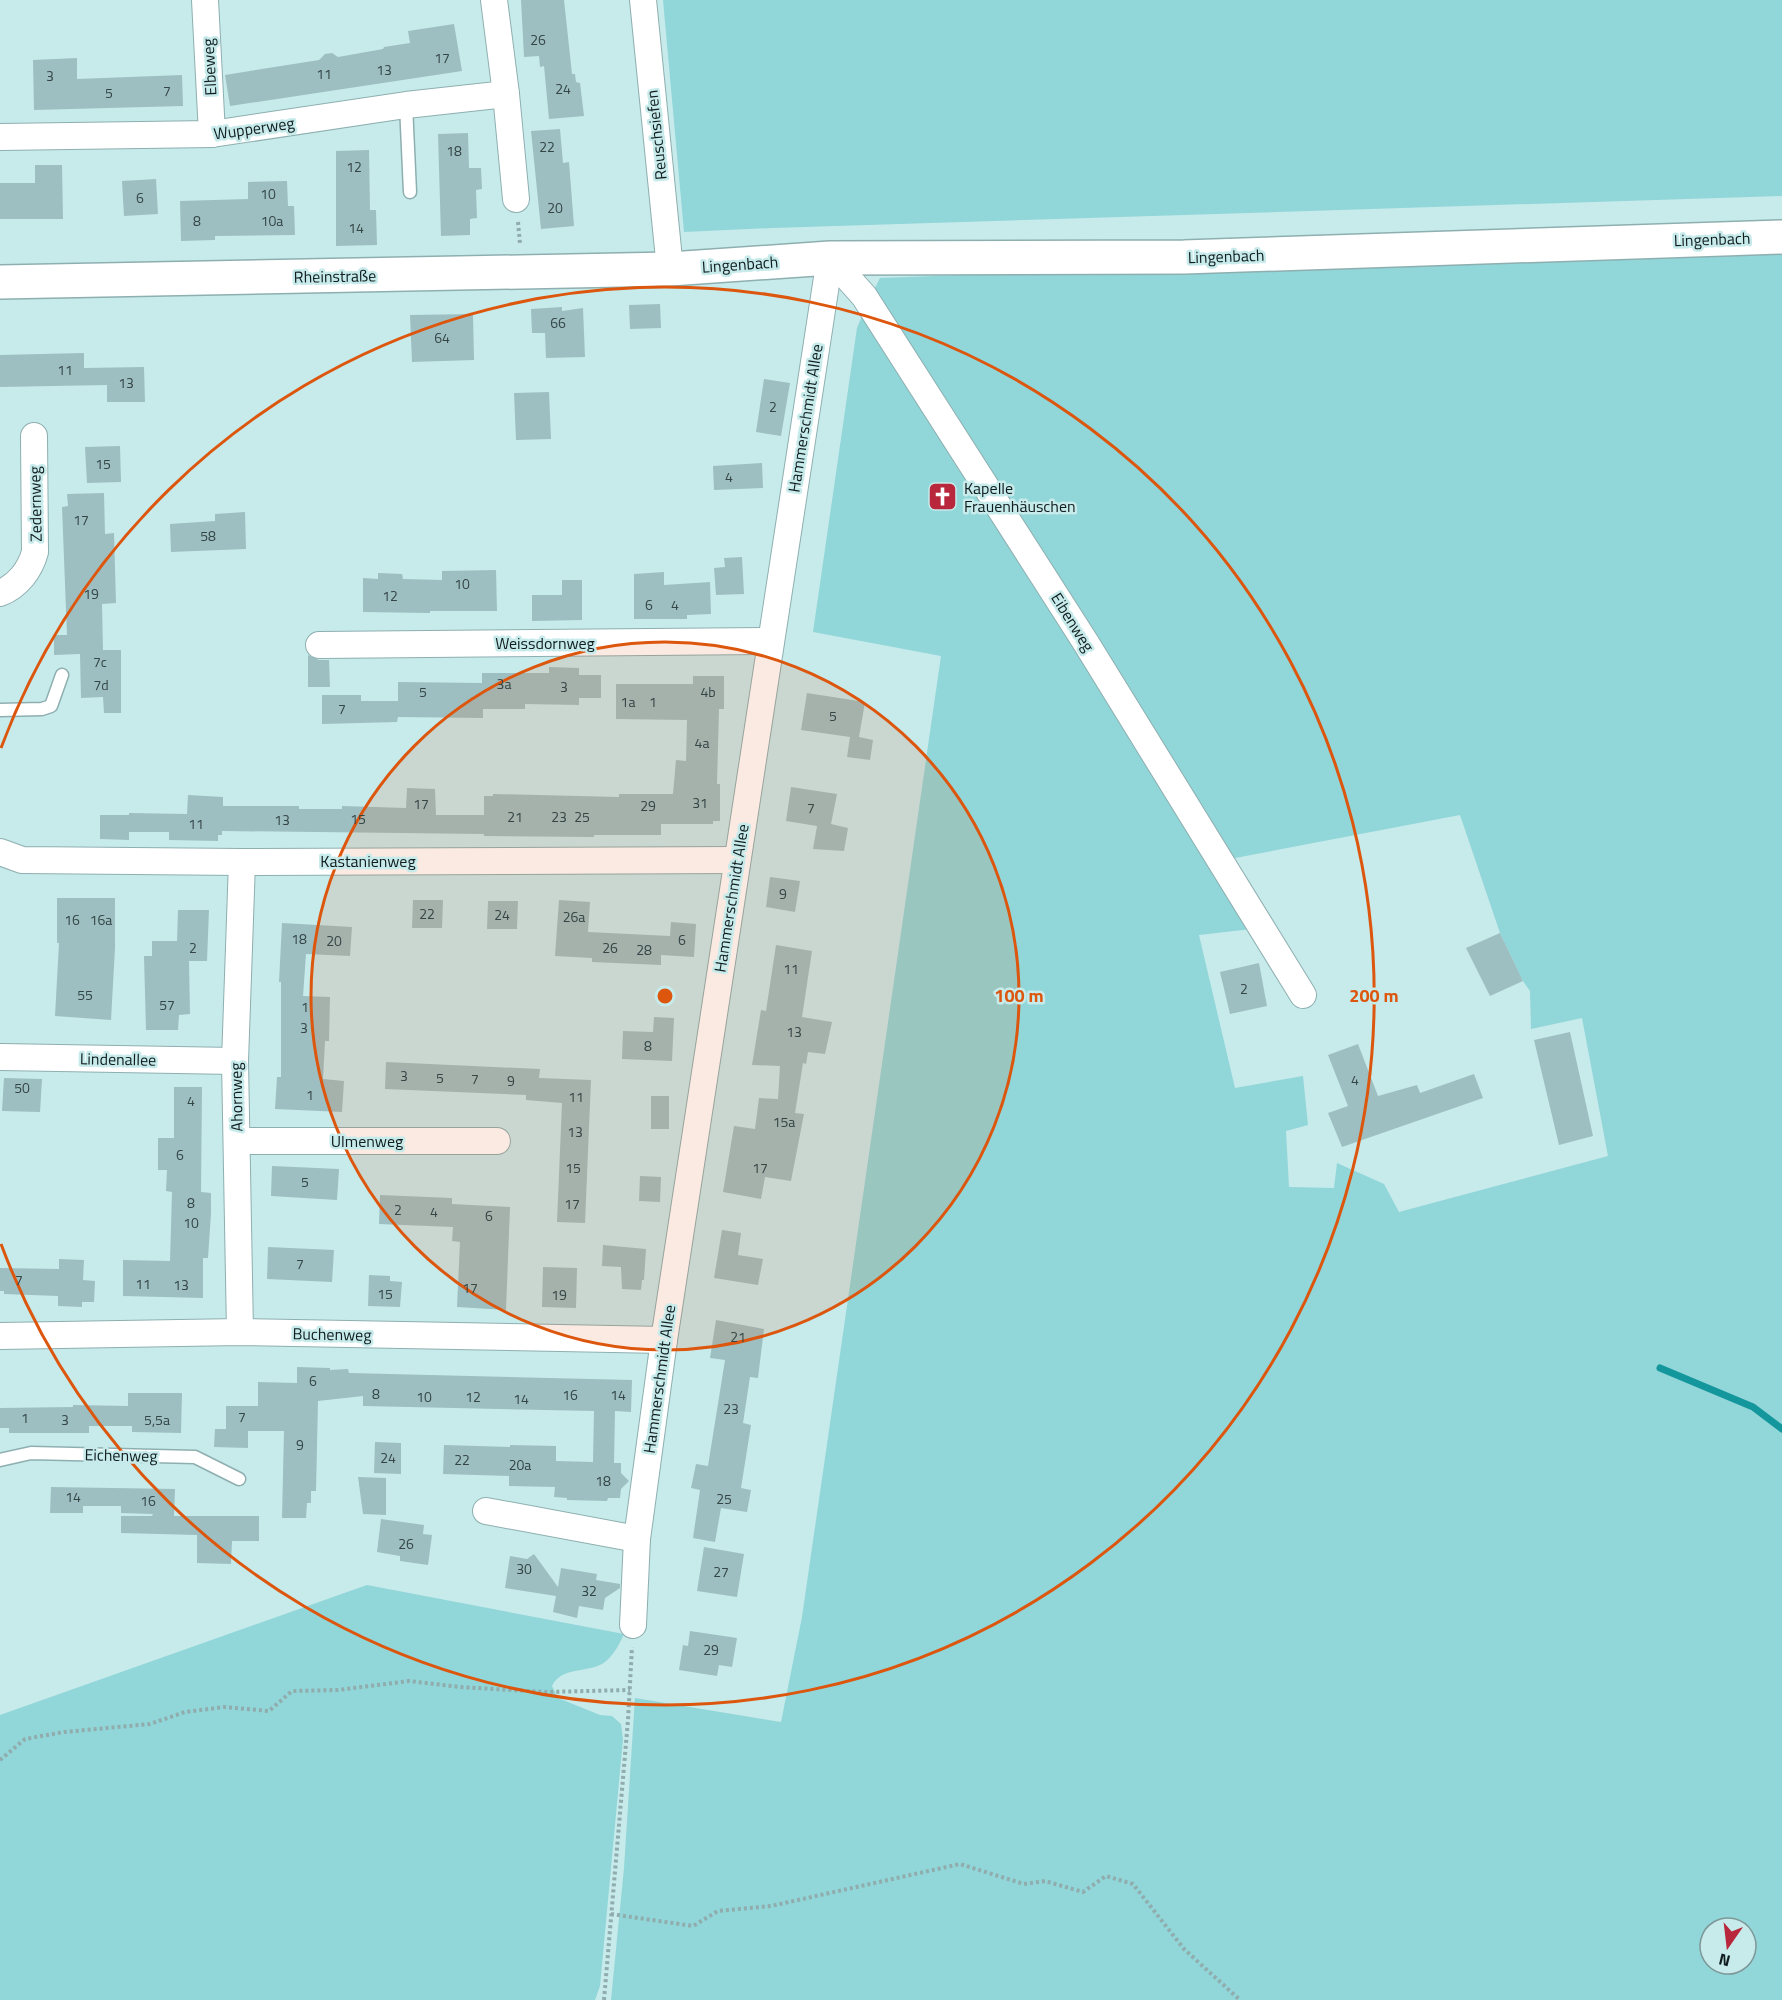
<svg xmlns="http://www.w3.org/2000/svg" width="1782" height="2000" font-family="'Titillium Web',sans-serif">
<style>
.green{fill:#91d6d9;fill-rule:evenodd}
.lines{fill:none;stroke-linecap:round;stroke-linejoin:round}
.stream{stroke:#13969c;stroke-width:7}
.building{fill:#9ebfc1}
.lane-casing{stroke:#8eafb0;stroke-width:15}
.street-casing{stroke:#8eafb0;stroke-width:28}
.secondary-casing{stroke:#8eafb0;stroke-width:36}
.path{stroke:#90acad;stroke-width:4;stroke-dasharray:3 3;stroke-linecap:butt}
.lane{stroke:#fff;stroke-width:12}
.street{stroke:#fff;stroke-width:26}
.secondary{stroke:#fff;stroke-width:33}
.ring{fill:none;stroke:#dd560d;stroke-width:3}
.labels{text-anchor:middle;stroke-width:5;stroke-linejoin:round;paint-order:stroke}
.number-label{font-size:14px;fill:#344546}
.street-label{font-size:16px;fill:#101c1d;stroke:#c7eaeb}
.poi-label{font-size:16px;fill:#101c1d;stroke:#c7eaeb;text-anchor:start}
.centre{fill:#dd560d;stroke:#c7eaeb;stroke-width:3}
.ring-label{font-size:18px;text-anchor:middle;font-weight:bold;fill:#dd560d;stroke:#c7eaeb;stroke-width:5;stroke-linejoin:round;paint-order:stroke}
</style>
<rect width="100%" height="100%" fill="#c7eaeb"/>
<g class="green">
<polygon points="663,0 1782,0 1782,196 772,228 684,232"/>
<path d="M1782 246V2000H611L624 1868 635 1698 781 1722 802 1617 941 656 813 632 857 328 864 311 1260 928 1199 935 1235 1088 1303 1076 1308 1125 1286 1131 1289 1187 1334 1188 1337 1163 1384 1184 1399 1212 1608 1156 1582 1018 1531 1029 1530 991 1523 981 1500 933 1460 815 1230 859 871 296 880 278ZM1710 1928H1746V1964H1710Z"/>
<path d="M367 1585 624 1634C619 1645 613 1657 602 1664 585 1673 561 1667 552 1686L558 1698 600 1715 612 1716 621 1724 623 1739 600 1986 595 2000H0V1715Z"/>
</g>
<g class="lines">
<polyline class="stream" points="1660,1368 1753,1407 1782,1429"/>
</g>
<g class="building">
<polygon points="521,0 564,0 572,74 575,74 576,82 580,83 584,116 549,119 544,66 540,67 539,56 524,57"/>
<polygon points="454,24 462,71 230,106 225,75 319,60 325,54 332,53 338,57 383,49 384,47 410,43 408,31"/>
<polygon points="77,58 77,79 182,75 183,106 34,110 33,60"/>
<polygon points="560,129 563,163 569,162 574,226 541,229 531,131"/>
<polygon points="468,133 469,168 481,168 482,189 476,190 477,218 470,219 470,235 441,236 438,134"/>
<polygon points="369,150 370,210 376,210 377,245 336,246 336,151"/>
<polygon points="35,165 62,165 63,219 0,219 0,183 35,183"/>
<polygon points="156,179 158,214 124,216 122,181"/>
<polygon points="287,181 288,206 294,206 295,235 215,236 215,240 181,241 180,201 248,199 248,182"/>
<polygon points="660,304 661,328 630,329 629,305"/>
<polygon points="562,307 562,311 583,308 585,357 546,358 545,333 532,333 531,309"/>
<polygon points="473,314 474,360 412,362 410,315"/>
<polygon points="84,353 84,368 144,367 145,402 107,402 107,385 0,387 0,355"/>
<polygon points="764,379 790,383 781,436 756,432"/>
<polygon points="549,392 551,439 516,440 514,393"/>
<polygon points="120,446 121,482 87,483 85,447"/>
<polygon points="762,463 763,488 714,490 713,466"/>
<polygon points="104,493 105,534 114,533 116,603 102,604 103,650 121,650 121,713 104,713 103,697 81,698 80,654 54,655 54,635 67,635 62,507 68,506 67,494"/>
<polygon points="245,512 246,549 171,552 170,524 215,521 215,514"/>
<polygon points="742,557 744,594 716,595 714,568 725,567 724,558"/>
<polygon points="496,570 497,611 430,611 430,613 363,612 363,578 378,579 378,573 402,574 403,579 442,580 442,571"/>
<polygon points="664,572 664,585 710,582 711,614 687,615 687,619 634,619 634,574"/>
<polygon points="562,580 582,580 582,620 532,621 532,595 562,595"/>
<polygon points="308,655 319,660 329,660 330,687 308,687"/>
<polygon points="549,667 579,668 579,675 601,675 601,698 579,698 579,705 525,704 525,709 483,709 483,718 398,717 397,722 322,724 322,695 361,695 361,701 398,701 398,682 482,683 482,673 549,673"/>
<polygon points="693,676 724,676 724,709 719,709 717,784 720,784 720,821 713,821 713,824 661,824 661,835 594,835 594,837 484,836 484,834 222,831 222,835 218,835 218,841 169,840 169,832 129,832 129,813 187,814 188,795 223,797 223,806 299,806 299,809 342,809 342,806 406,808 407,788 435,789 436,815 484,815 484,796 493,796 493,794 619,797 619,794 673,794 676,760 686,761 687,720 616,719 616,684 693,684"/>
<polygon points="807,693 865,702 859,737 873,740 870,760 847,757 850,737 801,730"/>
<polygon points="791,787 837,794 831,824 848,828 844,851 813,849 817,826 786,821"/>
<polygon points="100,815 129,815 129,840 100,839"/>
<polygon points="770,877 800,881 795,912 766,907"/>
<polygon points="57,898 115,898 115,948 111,1020 55,1016 59,943 57,943"/>
<polygon points="413,900 443,900 442,928 412,928"/>
<polygon points="559,900 590,902 588,932 670,936 671,922 696,924 694,957 661,955 661,965 592,962 592,958 555,956"/>
<polygon points="488,901 518,901 517,929 487,929"/>
<polygon points="178,910 209,910 207,961 189,961 190,1014 179,1015 178,1030 146,1030 144,956 152,956 152,941 177,941"/>
<polygon points="282,923 352,927 350,956 306,954 303,996 330,997 329,1041 325,1041 323,1079 344,1081 342,1112 275,1109 277,1077 281,1077 281,982 279,982"/>
<polygon points="1500,933 1523,981 1490,996 1466,948"/>
<polygon points="776,945 812,951 802,1017 832,1022 825,1054 808,1052 806,1064 803,1063 795,1113 804,1114 791,1181 765,1177 761,1199 723,1192 734,1126 755,1129 759,1098 778,1099 780,1066 752,1065 761,1010 766,1011"/>
<polygon points="1259,963 1267,1006 1230,1014 1220,972"/>
<polygon points="654,1017 674,1018 672,1061 622,1059 623,1031 653,1032"/>
<polygon points="1570,1032 1593,1136 1559,1145 1534,1040"/>
<polygon points="1358,1044 1378,1096 1417,1085 1420,1093 1474,1074 1483,1098 1342,1147 1328,1113 1348,1106 1328,1055"/>
<polygon points="386,1062 540,1069 539,1078 591,1080 585,1223 557,1222 562,1103 526,1100 526,1095 385,1089"/>
<polygon points="4,1078 42,1079 40,1112 2,1111"/>
<polygon points="174,1087 202,1087 201,1192 211,1193 211,1213 208,1258 203,1258 203,1298 123,1296 123,1260 170,1261 172,1192 166,1191 167,1170 158,1170 158,1138 174,1138"/>
<rect x="651" y="1096" width="18" height="33"/>
<polygon points="272,1166 339,1169 337,1200 271,1196"/>
<polygon points="640,1176 661,1177 660,1202 639,1201"/>
<polygon points="380,1195 452,1198 452,1204 510,1207 506,1310 457,1307 460,1242 452,1241 453,1227 379,1224"/>
<polygon points="722,1230 741,1233 738,1255 763,1259 758,1285 714,1278"/>
<polygon points="603,1245 646,1249 644,1280 642,1280 641,1290 622,1289 621,1267 602,1266"/>
<polygon points="268,1247 334,1250 332,1282 267,1279"/>
<polygon points="59,1259 84,1260 83,1280 95,1281 94,1302 82,1302 82,1307 58,1306 58,1296 4,1294 4,1291 0,1291 0,1268 59,1269"/>
<polygon points="543,1267 577,1268 576,1308 542,1307"/>
<polygon points="369,1275 390,1276 390,1281 402,1282 400,1307 368,1306"/>
<polygon points="716,1320 764,1329 758,1378 750,1377 743,1423 751,1425 741,1488 751,1490 747,1512 721,1508 715,1542 693,1538 700,1490 691,1488 696,1464 708,1466 725,1360 710,1358"/>
<polygon points="297,1367 330,1368 330,1370 348,1369 349,1373 632,1380 631,1412 615,1411 614,1463 621,1463 621,1473 629,1481 621,1489 620,1498 608,1498 607,1501 567,1500 567,1498 554,1497 555,1487 509,1486 509,1476 443,1474 444,1445 510,1447 510,1445 556,1446 556,1461 593,1462 594,1411 363,1406 363,1396 318,1401 316,1491 311,1491 311,1503 307,1503 306,1518 282,1518 284,1431 248,1431 248,1448 214,1447 215,1429 226,1429 226,1406 258,1406 258,1382 297,1383"/>
<polygon points="128,1393 182,1393 181,1433 132,1432 132,1426 89,1426 89,1433 9,1433 9,1428 0,1428 0,1408 73,1407 73,1405 128,1406"/>
<polygon points="375,1442 401,1443 401,1474 374,1473"/>
<polygon points="358,1477 386,1478 386,1515 363,1514"/>
<polygon points="51,1487 175,1489 174,1516 259,1516 259,1541 232,1541 231,1564 197,1563 197,1535 121,1533 121,1516 152,1516 153,1514 121,1513 121,1506 83,1506 83,1513 50,1513"/>
<polygon points="381,1519 424,1525 423,1534 432,1535 428,1565 400,1561 400,1556 377,1552"/>
<polygon points="704,1547 744,1554 737,1597 697,1591"/>
<polygon points="534,1554 558,1587 561,1568 597,1574 596,1580 620,1584 620,1588 605,1598 603,1610 579,1606 577,1618 553,1612 556,1596 505,1588 510,1556 527,1559"/>
<polygon points="690,1631 737,1638 732,1667 719,1665 717,1676 679,1670 683,1645 688,1646"/>
</g>
<g class="lines">
<defs>
<g id="lane">
<polyline points="406,105 410,192"/>
<polyline points="0,710 42,709 51,706 62,675"/>
<polyline points="0,1460 31,1453 195,1457 239,1479"/>
</g>
<g id="street">
<polyline points="205,0 212,134"/>
<polyline points="643,0 670,269"/>
<polyline points="506,94 516,199"/>
<polyline points="0,137 212,134 406,105 506,94 494,0"/>
<polyline points="830,258 864,296 1086,643 1303,995"/>
<path d="M0 593C18 586 30 570 35 552L34 436"/>
<polyline points="319,645 771,641"/>
<polyline points="0,852 22,860 242,862 737,860"/>
<polyline points="0,1057 235,1061"/>
<polyline points="237,1141 497,1141"/>
<polyline points="240,1332 235,1061 242,862"/>
<polyline points="0,1336 240,1332 664,1340"/>
<polyline points="486,1511 637,1539"/>
<polyline points="633,1625 637,1539 664,1340 830,258"/>
</g>
<polyline id="secondary" points="0,282 670,269 830,258 1184,257 1782,237"/>
</defs>
<use href="#lane" class="lane-casing"/>
<use href="#street" class="street-casing"/>
<use href="#secondary" class="secondary-casing"/>
<g class="path">
<polyline points="518,222 520,244"/>
<polyline points="0,1760 25,1739 64,1732 150,1724 185,1712 224,1707 269,1711 292,1691 338,1690 409,1681 460,1687 545,1692 630,1690"/>
<polyline points="611,1914 693,1926 718,1911 771,1906 960,1864 1024,1884 1045,1881 1083,1892 1106,1876 1133,1884 1184,1949 1240,2000"/>
<polyline points="604,2000 628,1720 632,1647"/>
</g>
<use href="#lane" class="lane"/>
<use href="#street" class="street"/>
<use href="#secondary" class="secondary"/>
</g>
<circle cx="665" cy="996" r="354" fill="#dd560d" fill-opacity=".12"/>
<g class="ring">
<circle cx="665" cy="996" r="354"/>
<path d="M1 748A709 709 0 1 1 1 1244"/>
</g>
<defs>
<symbol id="church-square" viewBox="-11 -11 22 22"><rect x="-9" y="-9" width="18" height="18" rx="4" fill="#b8273b" stroke="#c7eaeb"/><path d="M-1.2-6h2.4v3.5h3.3v2.4h-3.3V6h-2.4V-.1h-3.3v-2.4h3.3Z" fill="#fff"/></symbol>
</defs>
<g fill-rule="evenodd">
<use href="#church-square" x="926" y="480" width="33" height="33"/>
</g>
<g class="labels">
<g class="number-label">
<text x="538" y="45">26</text>
<text x="442" y="63">17</text>
<text x="384" y="75">13</text>
<text x="324" y="79">11</text>
<text x="50" y="81">3</text>
<text x="563" y="94">24</text>
<text x="167" y="96">7</text>
<text x="109" y="98">5</text>
<text x="547" y="152">22</text>
<text x="454" y="156">18</text>
<text x="354" y="172">12</text>
<text x="268" y="199">10</text>
<text x="140" y="203">6</text>
<text x="555" y="213">20</text>
<text x="197" y="226">8</text>
<text x="272" y="226">10a</text>
<text x="356" y="233">14</text>
<text x="558" y="328">66</text>
<text x="442" y="343">64</text>
<text x="65" y="375">11</text>
<text x="126" y="388">13</text>
<text x="773" y="412">2</text>
<text x="103" y="469">15</text>
<text x="729" y="482">4</text>
<text x="81" y="525">17</text>
<text x="208" y="541">58</text>
<text x="462" y="589">10</text>
<text x="91" y="599">19</text>
<text x="390" y="601">12</text>
<text x="649" y="610">6</text>
<text x="675" y="610">4</text>
<text x="100" y="667">7c</text>
<text x="504" y="689">3a</text>
<text x="101" y="690">7d</text>
<text x="564" y="692">3</text>
<text x="423" y="697">5</text>
<text x="708" y="697">4b</text>
<text x="628" y="707">1a</text>
<text x="653" y="707">1</text>
<text x="342" y="714">7</text>
<text x="833" y="721">5</text>
<text x="702" y="748">4a</text>
<text x="700" y="808">31</text>
<text x="421" y="809">17</text>
<text x="648" y="811">29</text>
<text x="811" y="813">7</text>
<text x="515" y="822">21</text>
<text x="559" y="822">23</text>
<text x="582" y="822">25</text>
<text x="358" y="824">15</text>
<text x="282" y="825">13</text>
<text x="196" y="829">11</text>
<text x="783" y="899">9</text>
<text x="427" y="919">22</text>
<text x="502" y="920">24</text>
<text x="574" y="922">26a</text>
<text x="72" y="925">16</text>
<text x="101" y="925">16a</text>
<text x="299" y="944">18</text>
<text x="682" y="945">6</text>
<text x="334" y="946">20</text>
<text x="193" y="953">2</text>
<text x="610" y="953">26</text>
<text x="644" y="955">28</text>
<text x="791" y="974">11</text>
<text x="1244" y="994">2</text>
<text x="85" y="1000">55</text>
<text x="167" y="1010">57</text>
<text x="305" y="1012">1</text>
<text x="304" y="1033">3</text>
<text x="794" y="1037">13</text>
<text x="648" y="1051">8</text>
<text x="404" y="1081">3</text>
<text x="440" y="1083">5</text>
<text x="475" y="1084">7</text>
<text x="1355" y="1085">4</text>
<text x="511" y="1086">9</text>
<text x="22" y="1093">50</text>
<text x="310" y="1100">1</text>
<text x="576" y="1102">11</text>
<text x="191" y="1106">4</text>
<text x="784" y="1127">15a</text>
<text x="575" y="1137">13</text>
<text x="180" y="1160">6</text>
<text x="573" y="1173">15</text>
<text x="760" y="1173">17</text>
<text x="305" y="1187">5</text>
<text x="191" y="1208">8</text>
<text x="572" y="1209">17</text>
<text x="398" y="1215">2</text>
<text x="434" y="1217">4</text>
<text x="489" y="1221">6</text>
<text x="191" y="1228">10</text>
<text x="300" y="1269">7</text>
<text x="19" y="1285">7</text>
<text x="143" y="1289">11</text>
<text x="181" y="1290">13</text>
<text x="470" y="1293">17</text>
<text x="385" y="1299">15</text>
<text x="559" y="1300">19</text>
<text x="738" y="1342">21</text>
<text x="313" y="1386">6</text>
<text x="376" y="1399">8</text>
<text x="570" y="1400">16</text>
<text x="618" y="1400">14</text>
<text x="424" y="1402">10</text>
<text x="473" y="1402">12</text>
<text x="521" y="1404">14</text>
<text x="731" y="1414">23</text>
<text x="242" y="1422">7</text>
<text x="25" y="1423">1</text>
<text x="65" y="1425">3</text>
<text x="157" y="1425">5,5a</text>
<text x="300" y="1450">9</text>
<text x="388" y="1463">24</text>
<text x="462" y="1465">22</text>
<text x="520" y="1470">20a</text>
<text x="603" y="1486">18</text>
<text x="73" y="1502">14</text>
<text x="724" y="1504">25</text>
<text x="148" y="1506">16</text>
<text x="406" y="1549">26</text>
<text x="524" y="1574">30</text>
<text x="721" y="1577">27</text>
<text x="589" y="1596">32</text>
<text x="711" y="1655">29</text>
</g>
<g class="street-label">
<text transform="translate(209 67) rotate(-93)" y="6">Elbeweg</text>
<text transform="translate(254 128) rotate(-8)" y="6">Wupperweg</text>
<text transform="translate(656 135) rotate(-96)" y="6">Reuschsiefen</text>
<text transform="translate(1712 239) rotate(-2)" y="6">Lingenbach</text>
<text transform="translate(1226 256) rotate(-2)" y="6">Lingenbach</text>
<text transform="translate(740 264) rotate(-4)" y="6">Lingenbach</text>
<text transform="translate(335 276) rotate(-1)" y="6">Rheinstraße</text>
<text transform="translate(805 418) rotate(-81)" y="6">Hammerschmidt Allee</text>
<text transform="translate(35 504) rotate(-91)" y="6">Zedernweg</text>
<text transform="translate(1073 622) rotate(58)" y="6">Eibenweg</text>
<text x="545" y="649">Weissdornweg</text>
<text x="368" y="867">Kastanienweg</text>
<text transform="translate(731 898) rotate(-81)" y="6">Hammerschmidt Allee</text>
<text transform="translate(118 1059) rotate(1)" y="6">Lindenallee</text>
<text transform="translate(236 1097) rotate(-91)" y="6">Ahornweg</text>
<text x="367" y="1147">Ulmenweg</text>
<text transform="translate(332 1334) rotate(1)" y="6">Buchenweg</text>
<text transform="translate(659 1379) rotate(-82)" y="6">Hammerschmidt Allee</text>
<text transform="translate(121 1455) rotate(1)" y="6">Eichenweg</text>
</g>
<g class="poi-label">
<text x="964" y="494">Kapelle<tspan x="964" dy="18">Frauenhäuschen</tspan></text>
</g>
</g>
<circle cx="665" cy="996" r="9" class="centre"/>
<g class="ring-label">
<text x="1019" y="1002">100 m</text>
<text x="1374" y="1002">200 m</text>
</g>
<g transform="translate(1728 1946) rotate(194)"><circle r="28" fill="#c7eaeb" stroke="#7e9899" stroke-width="1.5"/>
<path d="M0-4.5L10 22L0 15L-10 22Z" fill="#b8273b"/>
<text y="-9" font-size="16" font-weight="bold" text-anchor="middle" fill="#101c1d">N</text>
</g>
</svg>
